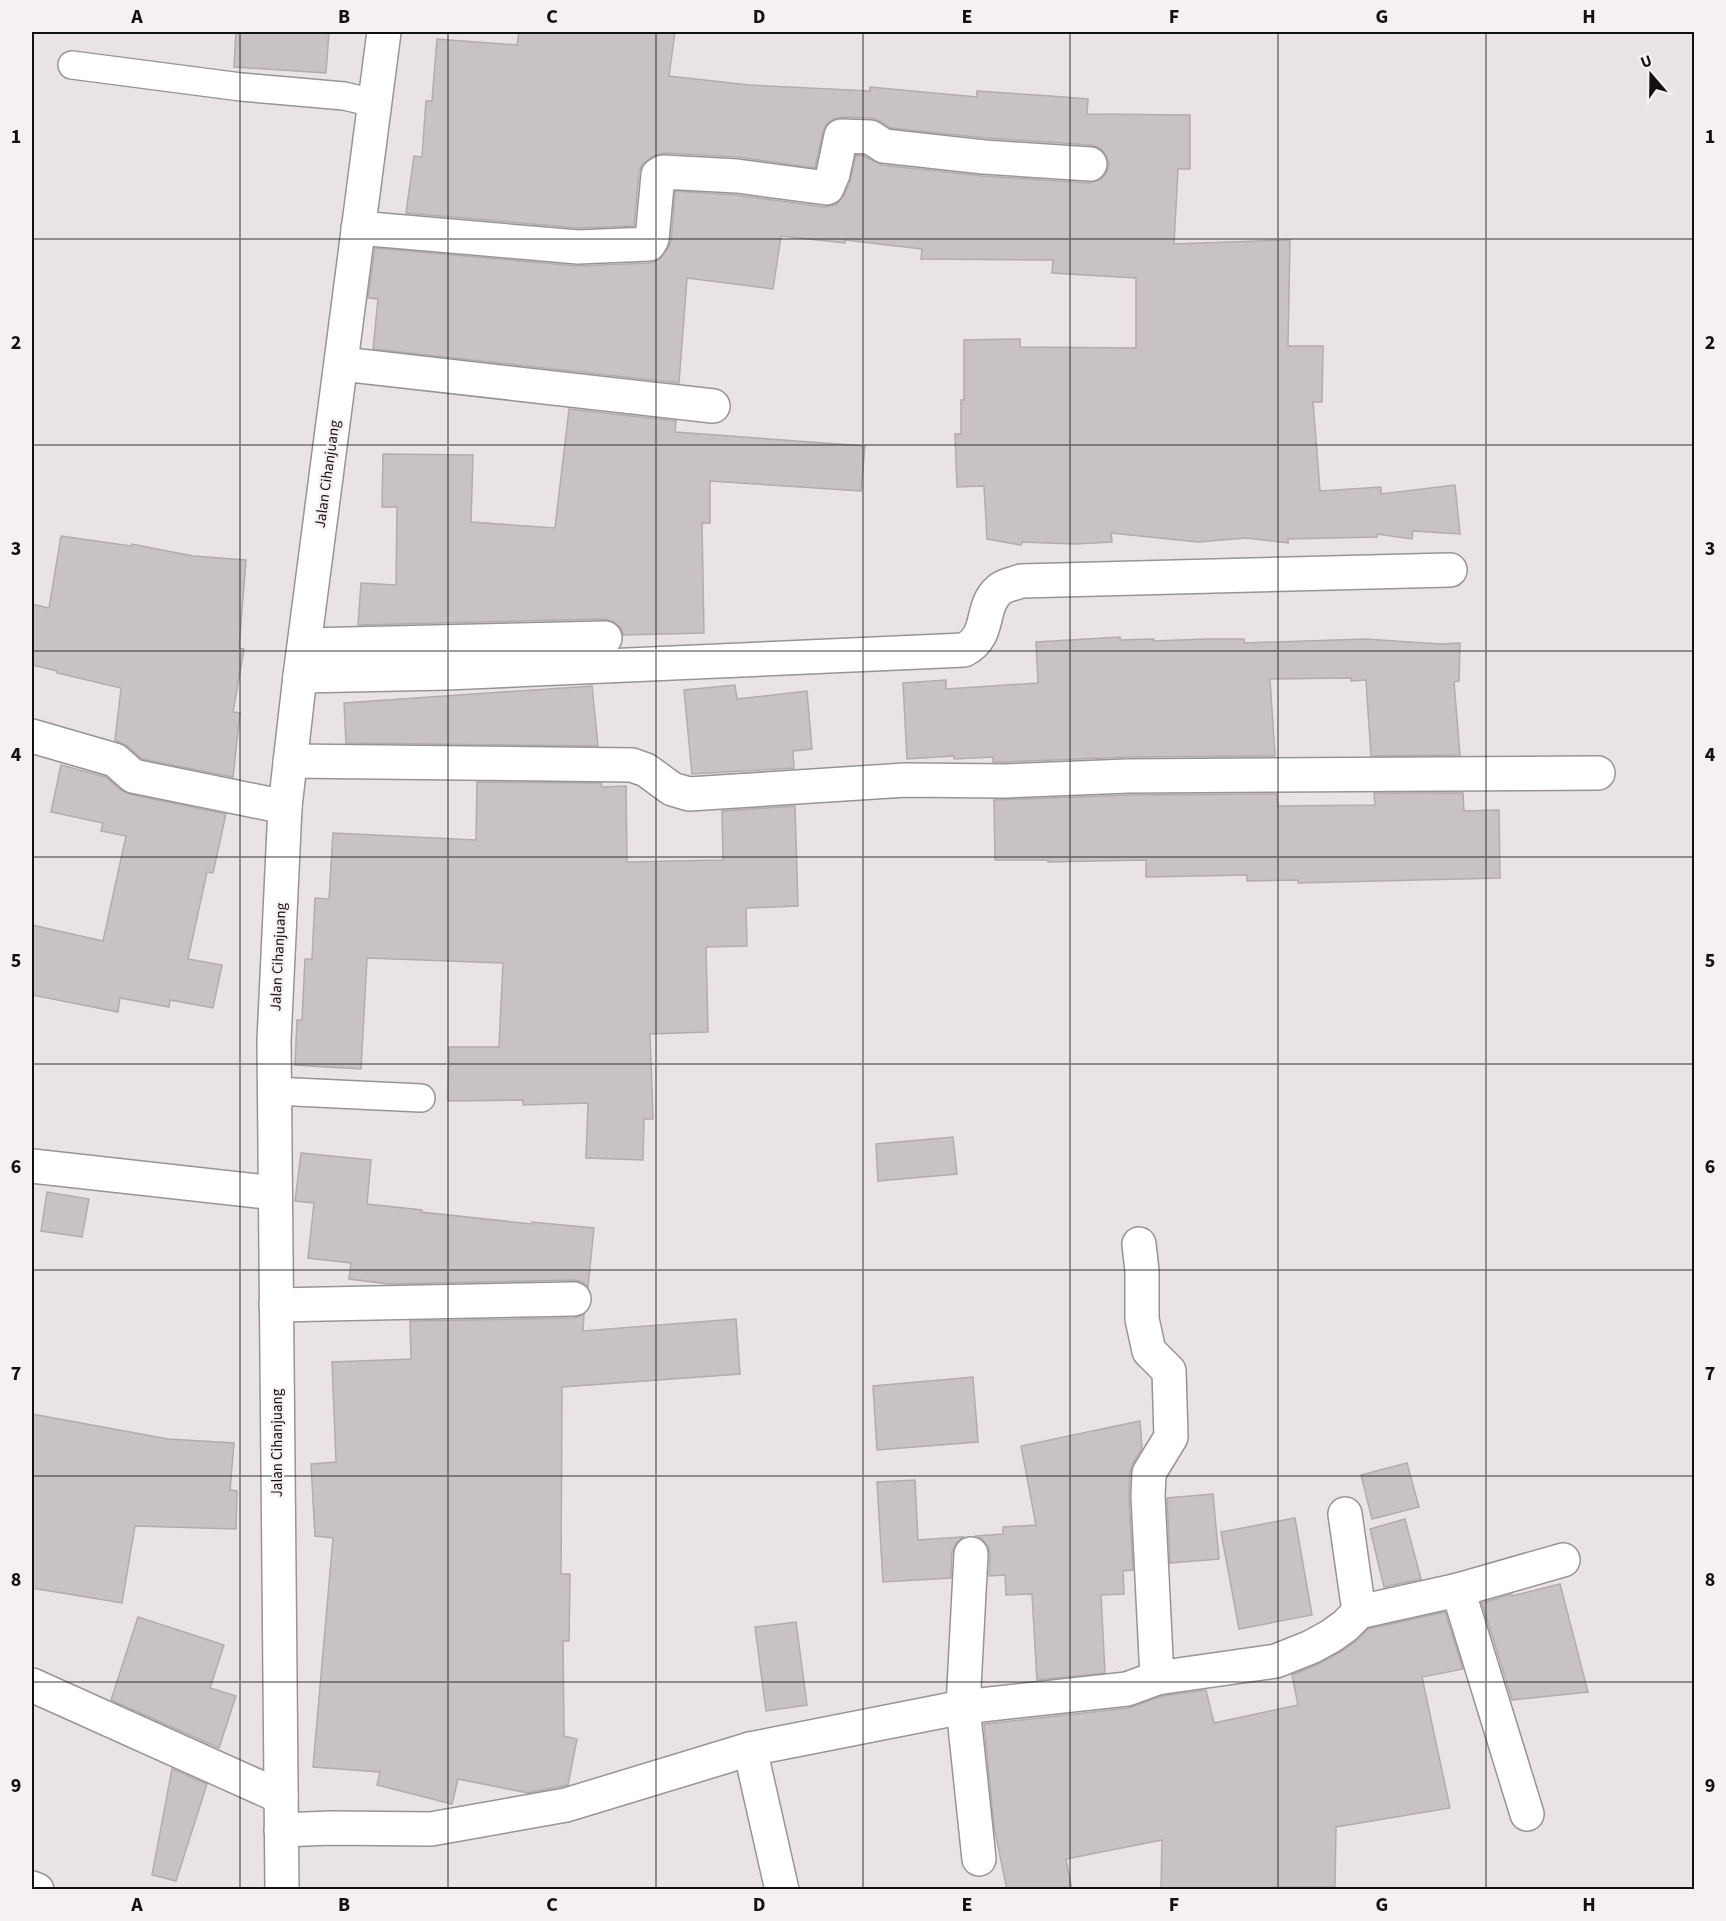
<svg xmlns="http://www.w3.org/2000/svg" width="1726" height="1921" font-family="'Source Sans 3',sans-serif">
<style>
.building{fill:#c8c2c6;stroke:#b2abb0;stroke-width:1.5}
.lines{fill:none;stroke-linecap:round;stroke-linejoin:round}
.lane-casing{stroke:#999397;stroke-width:30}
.street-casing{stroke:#999397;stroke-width:36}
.secondary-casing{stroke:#999397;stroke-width:36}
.lane{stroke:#fff;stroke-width:27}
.street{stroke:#fff;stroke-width:33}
.secondary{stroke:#fff;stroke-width:33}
.grid{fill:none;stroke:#131012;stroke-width:1.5;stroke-opacity:0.55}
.labels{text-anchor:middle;stroke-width:4.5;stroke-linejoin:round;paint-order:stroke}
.street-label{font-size:15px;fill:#131012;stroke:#f6eff4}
.neatline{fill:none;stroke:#131012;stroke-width:2}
.grid-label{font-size:20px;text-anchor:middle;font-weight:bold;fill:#131012}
</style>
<rect width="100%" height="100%" fill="#e9e2e7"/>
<g class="building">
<polygon points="236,32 329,32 326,73 234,67"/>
<polygon points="519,32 675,32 669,76 749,85 870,91 870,87 977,97 977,91 1051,96 1088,99 1087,114 1190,115 1190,169 1178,169 1174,244 1290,240 1288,346 1323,346 1322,402 1313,402 1320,491 1381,487 1381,494 1455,485 1460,534 1413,531 1412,539 1377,534 1377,537 1288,539 1288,543 1246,538 1198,542 1111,533 1112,542 1074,544 1022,542 1021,545 987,539 984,486 957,487 955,434 961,434 961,400 964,400 964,340 1020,339 1020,347 1136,348 1136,278 1052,273 1053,260 921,259 922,249 845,240 845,243 781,236 773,289 687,278 679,383 373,349 378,299 368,298 375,248 577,266 650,263 659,260 668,248 671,241 675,191 735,195 825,207 836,205 844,195 850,181 856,155 864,156 882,165 983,176 1089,183 1099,180 1105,175 1109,166 1106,155 1100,148 1091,145 986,138 890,128 880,121 871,118 842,117 833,119 826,125 823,132 815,168 738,157 664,153 653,156 642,165 639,173 634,226 578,228 406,213 414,156 422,157 426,101 432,101 437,39 517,45"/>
<polygon points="569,409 676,421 675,432 865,446 861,491 710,481 710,523 702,523 704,633 623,635 621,628 614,622 605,619 358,625 361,583 396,585 397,507 382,507 383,454 473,455 471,522 555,528"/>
<polygon points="61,536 131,546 132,544 193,556 246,560 239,648 244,649 233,712 240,713 233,777 142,759 127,746 115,740 121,688 57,673 57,671 32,665 32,604 49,608"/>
<polygon points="1120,637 1120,640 1154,639 1154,641 1206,639 1244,639 1244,643 1365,639 1441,644 1460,643 1459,681 1454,682 1460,755 1371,756 1366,680 1351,681 1351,678 1270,679 1275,756 1128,757 1004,762 993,762 993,757 954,759 954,756 907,759 903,683 946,680 946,689 1038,683 1036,642"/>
<polygon points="735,685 737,699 807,691 812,749 793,751 794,768 692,774 684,690"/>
<polygon points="592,686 598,746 346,743 344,703"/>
<polygon points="61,765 106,777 121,790 129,794 226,814 213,873 207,872 188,959 222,965 213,1008 170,1000 169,1007 120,998 118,1012 32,995 32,925 103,941 126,836 101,831 103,823 51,812"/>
<polygon points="477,782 601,783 602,787 626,786 627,862 723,860 722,811 795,806 798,906 746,908 747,946 706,947 708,1032 650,1034 653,1119 644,1119 643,1160 586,1158 588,1103 523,1105 523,1100 448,1101 449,1047 499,1047 503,963 367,958 361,1069 295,1065 297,1020 302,1020 305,959 312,959 315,898 329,899 333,833 476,840"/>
<polygon points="1374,793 1463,793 1464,811 1499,810 1500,878 1298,883 1298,880 1247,881 1247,875 1146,877 1146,860 1048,862 1048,860 995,860 994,800 1128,795 1277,794 1278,806 1375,805"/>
<polygon points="953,1137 957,1174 878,1181 876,1144"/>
<polygon points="301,1153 371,1160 367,1204 422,1210 421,1212 532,1224 532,1222 594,1228 588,1287 582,1282 574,1280 389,1284 349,1279 351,1263 308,1258 314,1203 295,1201"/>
<polygon points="47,1192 89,1199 82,1237 41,1231"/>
<polygon points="584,1314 583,1331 736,1319 740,1374 562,1387 561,1574 570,1574 569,1641 563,1641 564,1736 577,1739 568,1785 528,1793 458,1779 452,1804 377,1785 380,1772 313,1767 333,1538 315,1536 311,1464 336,1462 332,1362 411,1359 410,1321 574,1318"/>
<polygon points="973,1377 978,1442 877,1450 873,1386"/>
<polygon points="32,1414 168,1439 234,1443 230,1490 237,1491 236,1529 135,1526 122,1603 32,1588"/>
<polygon points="1140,1421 1142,1448 1133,1463 1130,1472 1129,1497 1133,1570 1123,1571 1124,1594 1101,1595 1105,1673 1037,1680 1032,1594 1006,1595 1005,1575 989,1576 990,1555 988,1546 982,1539 975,1536 1003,1534 1003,1527 1036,1525 1021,1446"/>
<polygon points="1407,1463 1419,1507 1372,1519 1361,1475"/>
<polygon points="915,1480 918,1540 963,1537 956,1543 952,1552 951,1578 883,1582 877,1482"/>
<polygon points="1213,1494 1219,1559 1170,1563 1167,1498"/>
<polygon points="1295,1518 1312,1615 1239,1629 1221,1532"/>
<polygon points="1405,1519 1421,1579 1384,1587 1370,1529"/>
<polygon points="1560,1584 1588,1692 1512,1700 1482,1603 1512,1594 1512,1596"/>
<polygon points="1445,1612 1463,1669 1422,1677 1450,1808 1336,1827 1335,1887 1273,1887 1273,1890 1161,1890 1162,1840 1066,1859 1072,1890 1007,1890 994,1827 984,1724 1129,1708 1162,1696 1206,1690 1214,1723 1298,1705 1292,1675 1318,1664 1340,1652 1356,1641 1368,1629"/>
<polygon points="138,1617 224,1645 210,1688 236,1696 219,1748 111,1700"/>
<polygon points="796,1622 807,1705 766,1711 755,1627"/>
<polygon points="172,1769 207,1784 176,1881 152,1875"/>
</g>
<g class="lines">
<defs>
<g id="lane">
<polyline points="72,65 241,87 344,96 374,103"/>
<polyline points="274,1091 421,1098"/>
</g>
<g id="street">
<polyline points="358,228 578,247 649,244 652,239 658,175 663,172 737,176 827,188 833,174 841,136 870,137 884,146 984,157 1090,164"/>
<polyline points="342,364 713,406"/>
<polyline points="305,645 605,638"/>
<path d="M300 676 447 673 964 650C992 636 979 607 999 590 1004 585 1014 584 1021 581L1450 570"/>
<polyline points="32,736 115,760 133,776 285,807"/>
<polyline points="290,761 632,765 646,770 672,789 689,794 906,780 1004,781 1128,776 1598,773"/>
<polyline points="32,1166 275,1193"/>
<polyline points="1139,1244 1142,1271 1142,1319 1149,1351 1169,1371 1171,1437 1149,1473 1148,1496 1157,1678"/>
<polyline points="276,1305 574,1299"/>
<polyline points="971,1554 963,1707 979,1859"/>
<polyline points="1458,1590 1527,1814"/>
<polyline points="1359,1612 1458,1590 1563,1560"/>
<polyline points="32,1685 281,1797"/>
<polyline points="750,1749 782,1890"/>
<polyline points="281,1830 331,1828 431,1829 566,1805 750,1749 963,1707 1127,1689 1157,1678 1276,1661 1311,1647 1331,1636 1345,1626 1359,1612 1345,1514"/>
<polyline points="32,1888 37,1890"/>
</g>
<polyline id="secondary" points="282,1890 274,1041 285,807 300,676 384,32"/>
</defs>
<use href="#lane" class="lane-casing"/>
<use href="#street" class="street-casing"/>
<use href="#secondary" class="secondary-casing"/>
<use href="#lane" class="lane"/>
<use href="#street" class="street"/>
<use href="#secondary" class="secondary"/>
</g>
<path class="grid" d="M240 32V1890M448 32V1890M656 32V1890M863 32V1890M1070 32V1890M1278 32V1890M1486 32V1890M32 239H1694M32 445H1694M32 651H1694M32 857H1694M32 1064H1694M32 1270H1694M32 1476H1694M32 1682H1694"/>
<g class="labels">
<g class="street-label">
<text transform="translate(327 474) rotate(-82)" y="5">Jalan Cihanjuang</text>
<text transform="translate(278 957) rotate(-87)" y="5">Jalan Cihanjuang</text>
<text transform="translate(277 1443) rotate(-90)" y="5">Jalan Cihanjuang</text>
</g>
</g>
<rect width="1726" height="1921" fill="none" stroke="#f6eff4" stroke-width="66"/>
<g transform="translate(1651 75) rotate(340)" stroke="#f6eff4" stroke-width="4.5" paint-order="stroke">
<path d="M0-4.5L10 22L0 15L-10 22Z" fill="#131012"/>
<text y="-9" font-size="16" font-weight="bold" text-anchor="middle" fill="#131012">U</text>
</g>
<rect x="33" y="33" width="1660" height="1855" class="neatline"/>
<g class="grid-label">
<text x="137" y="23">A</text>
<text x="344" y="23">B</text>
<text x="552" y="23">C</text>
<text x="759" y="23">D</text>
<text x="967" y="23">E</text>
<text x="1174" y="23">F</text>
<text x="1382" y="23">G</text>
<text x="1589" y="23">H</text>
<text x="16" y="143">1</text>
<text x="1710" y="143">1</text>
<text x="16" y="349">2</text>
<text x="1710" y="349">2</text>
<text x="16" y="555">3</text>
<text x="1710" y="555">3</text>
<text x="16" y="761">4</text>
<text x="1710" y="761">4</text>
<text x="16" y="967">5</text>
<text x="1710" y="967">5</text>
<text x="16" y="1173">6</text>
<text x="1710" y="1173">6</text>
<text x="16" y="1380">7</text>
<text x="1710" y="1380">7</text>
<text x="16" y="1586">8</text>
<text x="1710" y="1586">8</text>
<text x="16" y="1792">9</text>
<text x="1710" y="1792">9</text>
<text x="137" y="1911">A</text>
<text x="344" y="1911">B</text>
<text x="552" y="1911">C</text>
<text x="759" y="1911">D</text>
<text x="967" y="1911">E</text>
<text x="1174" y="1911">F</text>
<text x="1382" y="1911">G</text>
<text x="1589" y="1911">H</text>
</g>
</svg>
